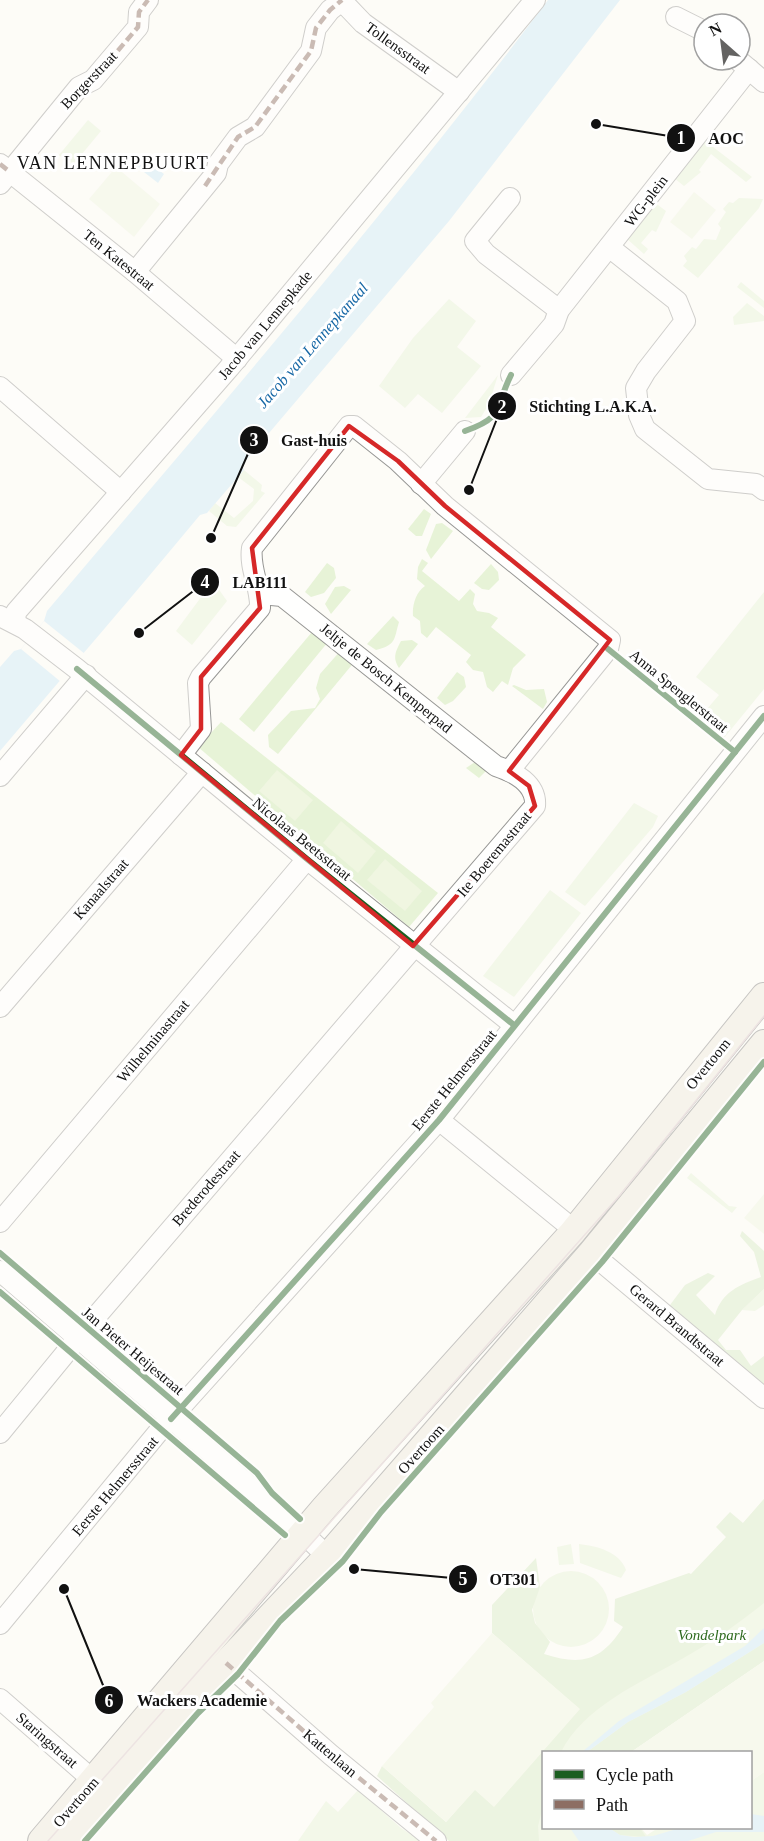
<svg xmlns="http://www.w3.org/2000/svg" width="764" height="1841" font-family="Georgia,serif">
<style>
.green{fill:#e7f3d7}
.forest{fill:#d8eac5}
.pitch{fill:#f0f6e1}
.water{fill:#cde8f7}
.pier{fill:#fdfcf7}
.lines{fill:none;stroke-linecap:round;stroke-linejoin:round}
.minor-casing{stroke:#979795;stroke-width:22}
.major-casing{stroke:#858482;stroke-width:28}
.minor{stroke:#fffffe;stroke-width:20}
.major{stroke:#ede9dc;stroke-width:26}
.tram{stroke:#d9c6c7;stroke-width:1.5}
.quiet{stroke:#8d6e63;stroke-width:4.5;stroke-dasharray:9 4.5;stroke-linecap:butt}
.cycleway-casing{stroke:#fff;stroke-width:10}
.cycleway{stroke:#1b5e20;stroke-width:6}
.marked{fill:none;stroke:#d62828;stroke-width:4.5;stroke-linejoin:round}
.labels{text-anchor:middle;stroke-width:6;stroke-linejoin:round;paint-order:stroke}
.street-label{font-size:15px;fill:#111;stroke:#fff}
.park-label{font-size:15px;font-style:italic;fill:#2f6b1f;stroke:#fff}
.water-label{font-size:16px;font-style:italic;fill:#1768a6;stroke:#fff}
.quarter-label{font-size:18px;letter-spacing:1.5px;fill:#111;stroke:#fff}
.leader{fill:none;stroke:#111;stroke-width:2}
.callout-dot{fill:#111;stroke:#fff;stroke-width:2}
.mark-label{font-size:18px;text-anchor:middle;font-weight:bold;fill:#fff}
.callout-label{font-size:16px;text-anchor:middle;font-weight:bold;fill:#111;stroke:#fff;stroke-width:6;stroke-linejoin:round;paint-order:stroke}
</style>
<rect width="100%" height="100%" fill="#fdfcf7"/>
<g class="green">
<polygon points="88,120 101,131 72,166 59,155"/>
<polygon points="704,140 752,177 746,182 711,154 699,170 701,172 684,186 674,178"/>
<polygon points="739,198 763,199 759,208 698,278 683,266 687,261 684,256 692,247 696,249 704,239 716,240 721,228 718,224 726,212 723,209 729,202 733,203"/>
<polygon points="654,202 666,211 656,232 652,230 641,243 648,249 644,254 626,238"/>
<polygon points="741,282 764,301 764,308 737,287"/>
<polygon points="449,299 476,321 457,347 481,366 442,413 418,394 405,408 379,386 413,338"/>
<polygon points="747,303 764,316 764,321 734,325 733,317"/>
<polygon points="498,375 489,404 481,417 465,418"/>
<polygon points="244,470 262,485 261,491 265,493 236,527 227,526 209,511 215,503 234,518 253,501 254,489 238,477"/>
<polygon points="424,509 431,514 422,536 416,536 408,529"/>
<polygon points="442,523 453,531 431,559 426,550 436,524"/>
<path d="M422 559 428 563 422 571 459 601 470 589 475 594 473 604 477 611 489 613 498 618 491 627 526 655 513 668 508 685 502 681 493 692 487 687 483 672 473 670 466 662 471 655 436 627 427 638 421 633 420 621 413 616C412 605 416 592 425 586L417 579 418 567Z"/>
<polygon points="327,563 334,568 336,578 324,593 311,597 305,592"/>
<polygon points="491,564 498,572 499,580 489,590 482,589 474,583"/>
<polygon points="213,581 227,601 192,645 176,631"/>
<polygon points="344,586 351,590 331,614 325,604 335,587"/>
<polygon points="764,592 764,689 724,738 701,716 719,695 696,677"/>
<path d="M393 616 399 622C394 638 397 645 376 650L367 644Z"/>
<polygon points="312,632 328,642 254,732 239,719"/>
<path d="M412 640 418 644 399 668C392 657 396 651 401 641Z"/>
<polygon points="342,649 356,660 278,754 269,747 268,735 291,711 315,708 320,699 316,688 320,674"/>
<polygon points="457,672 464,677 466,687 453,701 445,705 437,698"/>
<polygon points="514,685 526,690 544,689 547,702 543,709 512,686"/>
<polygon points="221,722 438,893 409,927 198,747"/>
<polygon points="475,762 490,767 479,778 466,768"/>
<polygon points="634,803 658,816 653,827 585,906 565,892"/>
<polygon points="550,890 581,913 514,997 483,976"/>
<polygon points="691,1173 729,1206 737,1207 732,1213 687,1178"/>
<polygon points="764,1289 764,1305 755,1311 742,1310"/>
<polygon points="764,1499 764,1661 631,1752 544,1752 544,1828 641,1828 647,1835 658,1828 750,1828 751,1781 764,1772 764,1841 502,1841 499,1803"/>
<polygon points="571,1544 574,1564 559,1565 557,1547"/>
<path d="M579 1544C596 1546 619 1551 626 1570L621 1578 580 1563Z"/>
<circle cx="571" cy="1609" r="38"/>
<polygon points="358,1790 401,1828 421,1841 298,1841 326,1801 338,1812"/>
</g>
<g class="forest">
<path d="M742 1231 764 1251V1289L742 1310 718 1340 726 1350H740L751 1366 764 1356V1387L670 1305 685 1285 708 1273 715 1276 696 1295 715 1315C722 1292 739 1285 761 1277L754 1252 740 1236Z"/>
<path d="M764 1499V1603C738 1624 709 1644 680 1660 638 1684 584 1707 561 1752H544V1802L538 1826 539 1841H449L377 1776 382 1766 446 1822 475 1789 494 1806 579 1709 492 1633V1605L536 1558 540 1587 532 1610 535 1623 550 1642 544 1654C582 1666 601 1661 623 1627L614 1621 615 1599 689 1573 691 1574 726 1537 716 1527 730 1512 743 1523Z"/>
<polygon points="764,1643 764,1661 631,1752 587,1752 628,1722 686,1692"/>
<polygon points="609,1828 640,1828 646,1837 620,1835"/>
</g>
<g class="pitch">
<polygon points="116,167 160,204 134,237 89,199"/>
<polygon points="694,192 716,210 692,239 670,222"/>
<polygon points="277,770 313,800 295,821 259,791"/>
<polygon points="341,821 376,851 358,873 323,843"/>
<polygon points="385,859 422,891 405,911 367,880"/>
<polygon points="764,1194 764,1234 744,1218"/>
<polygon points="492,1633 580,1709 494,1807 475,1790 446,1822 382,1766 434,1707 431,1703"/>
<polygon points="764,1661 764,1772 751,1781 750,1752 631,1752"/>
</g>
<g class="water">
<path d="M548 0H620L449 221 242 465 244 470 207 513 200 515C134 595 67 672 0 751V667L14 651 21 649 44 621 47 611C217 410 389 211 548 0Z"/>
<polygon points="141,157 164,174 158,183 135,165"/>
<polygon points="764,1628 764,1643 686,1692 628,1722 587,1752 582,1752 619,1721 745,1646"/>
<polygon points="751,1814 764,1816 764,1832 716,1832 688,1841 579,1841 570,1828 609,1828 620,1835 634,1837 653,1836 680,1828 750,1828"/>
</g>
<polygon class="pier" points="44,621 85,654 61,682 21,649"/>
<g class="lines">
<defs>
<g id="minor">
<polyline points="341,0 363,23 459,92"/>
<polyline points="676,17 704,31"/>
<polyline points="738,60 764,82"/>
<polyline points="0,164 135,272 237,359"/>
<polyline points="0,184 79,87 93,80 138,27 139,12 148,0"/>
<polyline points="510,198 475,241 486,254 559,310"/>
<polyline points="609,247 677,301 685,321 646,371 636,388 639,415 645,429 708,479 756,484 764,490"/>
<polyline points="135,272 216,173 218,164 238,137 255,127 311,51 316,28 330,10 343,0"/>
<polyline points="511,375 554,324 559,310 749,69"/>
<polyline points="0,387 121,492"/>
<polyline points="421,484 465,431"/>
<polyline points="0,616 25,629 77,669 307,859 514,1025"/>
<polyline points="15,622 16,612 229,368 535,0"/>
<path d="M181 755 201 729 198 683 201 677 260 608C261 587 249 569 252 548L349 426H354L398 461 445 506 610 640 608 649 509 771"/>
<polyline points="0,776 86,675"/>
<polyline points="0,1007 202,772"/>
<polyline points="439,1120 568,1225 572,1233"/>
<polyline points="0,1222 307,859"/>
<polyline points="591,1253 764,1398"/>
<polyline points="0,1271 288,1519 327,1556"/>
<path d="M0 1433 87 1327 535 806C537 784 514 772 496 766L282 596 261 594"/>
<polyline points="0,1624 160,1430 439,1120 764,716"/>
<polyline points="226,1663 331,1755 436,1841"/>
<polyline points="0,1699 94,1781"/>
</g>
<g id="major">
<polyline points="41,1841 325,1507 572,1233 764,996"/>
<polyline points="67,1841 226,1663 332,1551 591,1253 764,1043"/>
</g>
</defs>
<use href="#minor" class="minor-casing"/>
<use href="#major" class="major-casing"/>
<use href="#minor" class="minor"/>
<use href="#major" class="major"/>
<polyline class="tram" points="48,1841 620,1195 764,1016"/>
<g class="quiet">
<polyline points="79,87 93,80 138,27 139,12 148,0"/>
<polyline points="0,164 10,172"/>
<polyline points="205,186 238,137 255,127 311,51 316,28 330,10 342,0"/>
<polyline points="226,1663 331,1755 436,1841"/>
</g>
<defs>
<g id="cycleway">
<path d="M465 431C505 417 494 409 511 375"/>
<polyline points="608,649 735,752"/>
<polyline points="77,669 307,859 514,1025"/>
<polyline points="0,1253 257,1473 272,1493 300,1519"/>
<polyline points="0,1292 285,1535"/>
<polyline points="171,1419 439,1120 764,716"/>
<polyline points="85,1841 198,1713 238,1674 280,1621 343,1561 381,1512 602,1262 764,1062"/>
</g>
</defs>
<use href="#cycleway" class="cycleway-casing"/>
<use href="#cycleway" class="cycleway"/>
</g>
<path d="M0 0H764V1841H0ZM349 426 398 461 445 506 610 640 509 771 529 786 535 806 413 946 181 755 201 729V677L260 608 252 548Z" fill="#fdfcf7" fill-opacity=".55" fill-rule="evenodd"/>
<path class="marked" d="M349 426 398 461 445 506 610 640 509 771 529 786 535 806 413 946 181 755 201 729V677L260 608 252 548Z"/>
<g class="labels">
<g class="street-label">
<text transform="translate(398 48) rotate(36)" y="5">Tollensstraat</text>
<text transform="translate(89 80) rotate(-46)" y="5">Borgerstraat</text>
<text transform="translate(646 201) rotate(-52)" y="5">WG-plein</text>
<text transform="translate(119 260) rotate(39)" y="5">Ten Katestraat</text>
<text transform="translate(265 325) rotate(-50)" y="5">Jacob van Lennepkade</text>
<text transform="translate(386 678) rotate(39)" y="5">Jeltje de Bosch Kemperpad</text>
<text transform="translate(679 691) rotate(39)" y="5">Anna Spenglerstraat</text>
<text transform="translate(302 839) rotate(39)" y="5">Nicolaas Beetsstraat</text>
<text transform="translate(494 854) rotate(-50)" y="5">Ite Boeremastraat</text>
<text transform="translate(101 889) rotate(-49)" y="5">Kanaalstraat</text>
<text transform="translate(153 1041) rotate(-50)" y="5">Wilhelminastraat</text>
<text transform="translate(708 1064) rotate(-51)" y="5">Overtoom</text>
<text transform="translate(454 1080) rotate(-51)" y="5">Eerste Helmersstraat</text>
<text transform="translate(206 1188) rotate(-49)" y="5">Brederodestraat</text>
<text transform="translate(677 1325) rotate(40)" y="5">Gerard Brandtstraat</text>
<text transform="translate(133 1351) rotate(40)" y="5">Jan Pieter Heijestraat</text>
<text transform="translate(421 1449) rotate(-48)" y="5">Overtoom</text>
<text transform="translate(115 1486) rotate(-50)" y="5">Eerste Helmersstraat</text>
<text transform="translate(47 1740) rotate(41)" y="5">Staringstraat</text>
<text transform="translate(330 1753) rotate(40)" y="5">Kattenlaan</text>
<text transform="translate(76 1802) rotate(-49)" y="5">Overtoom</text>
</g>
<g class="park-label">
<text x="712" y="1640">Vondelpark</text>
</g>
<g class="water-label">
<text transform="translate(312 345) rotate(-49)" y="6">Jacob van Lennepkanaal</text>
</g>
<g class="quarter-label">
<text x="113" y="169">VAN LENNEPBUURT</text>
</g>
</g>
<path class="leader" d="M596 124L681 138M469 490L502 406M211 538L254 440M139 633L205 582M354 1569L463 1579M64 1589L109 1700"/>
<g class="callout-dot">
<circle cx="596" cy="124" r="6"/>
<circle cx="469" cy="490" r="6"/>
<circle cx="211" cy="538" r="6"/>
<circle cx="139" cy="633" r="6"/>
<circle cx="354" cy="1569" r="6"/>
<circle cx="64" cy="1589" r="6"/>
<circle cx="681" cy="138" r="15"/>
<circle cx="502" cy="406" r="15"/>
<circle cx="254" cy="440" r="15"/>
<circle cx="205" cy="582" r="15"/>
<circle cx="463" cy="1579" r="15"/>
<circle cx="109" cy="1700" r="15"/>
</g>
<g class="mark-label">
<text x="681" y="144">1</text>
<text x="502" y="413">2</text>
<text x="254" y="446">3</text>
<text x="205" y="588">4</text>
<text x="463" y="1585">5</text>
<text x="109" y="1707">6</text>
</g>
<g class="callout-label">
<text x="726" y="144">AOC</text>
<text x="593" y="412">Stichting L.A.K.A.</text>
<text x="314" y="446">Gast-huis</text>
<text x="260" y="588">LAB111</text>
<text x="513" y="1585">OT301</text>
<text x="202" y="1706">Wackers Academie</text>
</g>
<rect x="542" y="1751" width="210" height="78" fill="#ffffff" stroke="#a0a0a0" stroke-width="1.5"/>
<rect x="554" y="1770" width="30" height="9" fill="#1b5e20" stroke="#a0a0a0" stroke-width="1.5"/>
<text x="596" y="1781" font-size="18" fill="#111111">Cycle path</text>
<rect x="554" y="1800" width="30" height="9" fill="#8d6e63" stroke="#a0a0a0" stroke-width="1.5"/>
<text x="596" y="1811" font-size="18" fill="#111111">Path</text>
<g transform="translate(722 42) rotate(332)"><circle r="28" fill="#ffffff" stroke="#a0a0a0" stroke-width="1.5"/>
<path d="M0-4.5L10 22L0 15L-10 22Z" fill="#646362"/>
<text y="-9" font-size="16" font-weight="bold" text-anchor="middle" fill="#111111">N</text>
</g>
</svg>
